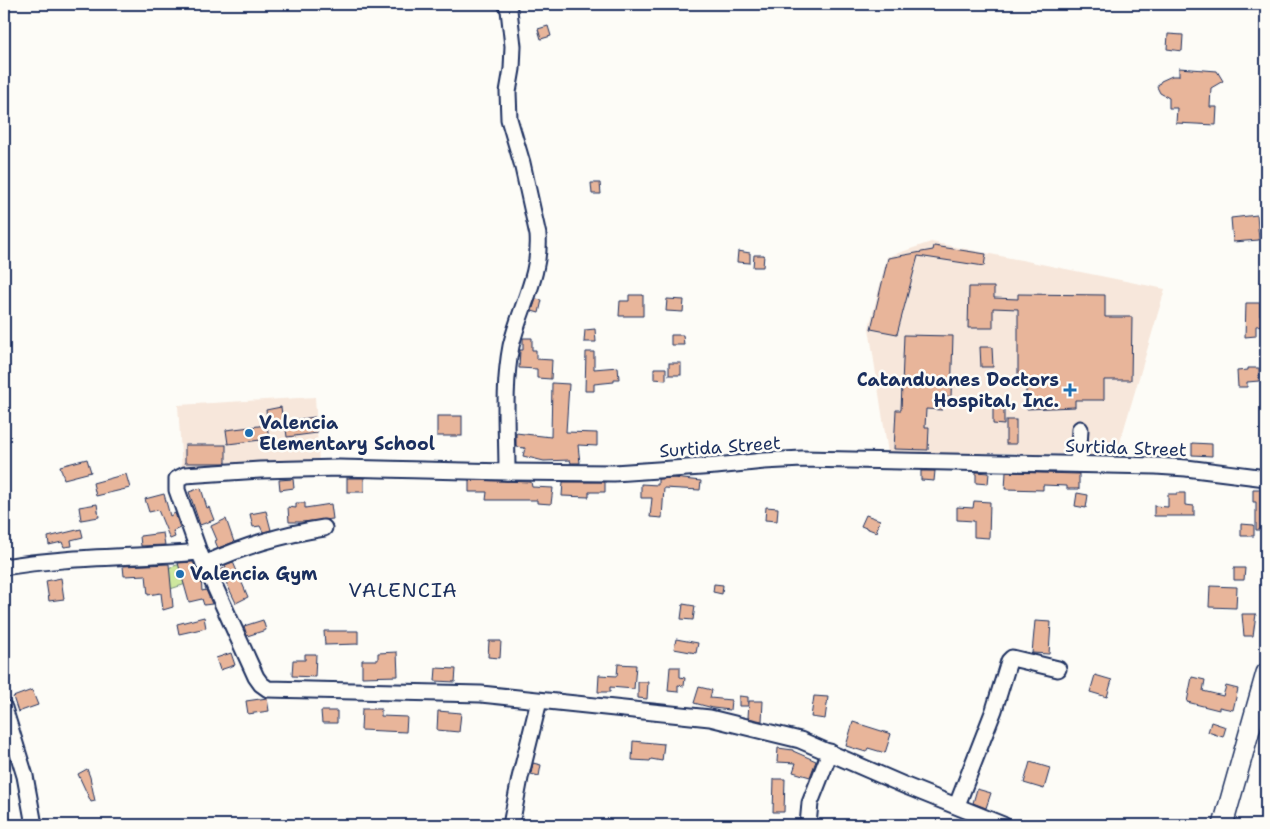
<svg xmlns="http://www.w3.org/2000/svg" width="1270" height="829" font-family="'Shantell Sans',sans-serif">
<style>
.built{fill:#f7e7db}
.green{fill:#cde79d;stroke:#748b7e}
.building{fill:#e8b59a;stroke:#1b2f5e}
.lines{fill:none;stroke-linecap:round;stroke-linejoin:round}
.minor-casing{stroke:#1b2f5e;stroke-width:19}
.major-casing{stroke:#1b2f5e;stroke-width:22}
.minor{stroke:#fdfcf7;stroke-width:15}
.major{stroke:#fdfcf7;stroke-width:19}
.poi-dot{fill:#1f6fb2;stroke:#fdfcf7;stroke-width:2}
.labels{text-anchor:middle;stroke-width:5;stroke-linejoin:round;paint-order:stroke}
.poi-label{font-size:18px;font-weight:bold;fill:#1b2f5e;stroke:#fdfcf7;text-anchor:start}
.street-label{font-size:18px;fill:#1b2f5e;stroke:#fdfcf7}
.quarter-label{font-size:20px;letter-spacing:1px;fill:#1b2f5e;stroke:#fdfcf7}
</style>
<rect width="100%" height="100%" fill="#fdfcf7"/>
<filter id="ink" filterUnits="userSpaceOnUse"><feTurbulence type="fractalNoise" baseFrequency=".02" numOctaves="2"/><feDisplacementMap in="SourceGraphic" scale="10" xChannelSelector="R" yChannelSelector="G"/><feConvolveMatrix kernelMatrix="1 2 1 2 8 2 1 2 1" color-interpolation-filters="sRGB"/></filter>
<g filter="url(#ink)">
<g class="built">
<polygon points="931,242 1165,289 1116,456 1005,453 888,453 869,328 887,257"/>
<polygon points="315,397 319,462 182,470 178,405"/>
</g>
<polygon class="green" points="197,559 202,579 167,590 161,570"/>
<g class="building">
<polygon points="548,26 551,36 541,39 538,29"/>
<polygon points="1168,34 1183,35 1182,51 1167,49"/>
<polygon points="1179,68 1217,71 1223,81 1211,88 1210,107 1217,107 1216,125 1176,123 1177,108 1169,108 1169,98 1160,93 1157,87 1161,81 1172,76 1179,76"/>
<polygon points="591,183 600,183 601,194 592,194"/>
<polygon points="1257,215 1259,240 1233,242 1231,218"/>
<polygon points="934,246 986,254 984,266 918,256 897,334 871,329 888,258 933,250"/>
<polygon points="738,251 750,253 750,263 737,262"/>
<polygon points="754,255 764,255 763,267 753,267"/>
<polygon points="969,287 994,287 994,298 1018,299 1018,294 1105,295 1105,317 1132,317 1131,380 1104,380 1104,400 1075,400 1075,407 1026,409 1026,386 1018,386 1018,309 993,308 993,328 968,328"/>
<polygon points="629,295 643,295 643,316 619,316 620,301 629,301"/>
<polygon points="536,299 542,300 539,313 532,311"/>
<polygon points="667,299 684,300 683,312 666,311"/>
<polygon points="1246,303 1260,303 1260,316 1266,316 1266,325 1256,326 1256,336 1245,337"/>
<polygon points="595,329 596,342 584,342 585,330"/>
<polygon points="671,335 683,335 684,345 671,345"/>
<polygon points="904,335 953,336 951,397 943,396 942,410 926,409 925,427 929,427 928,450 894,449 896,410 901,410"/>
<polygon points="523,338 532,338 532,350 536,350 536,359 552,360 551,379 537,378 537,369 519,368 520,350 523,350"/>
<polygon points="980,347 992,347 993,367 981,367"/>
<polygon points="586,352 594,352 594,369 618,367 619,379 614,379 614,382 594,384 594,391 585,391"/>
<rect x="669" y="363" width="12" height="12"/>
<polygon points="654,368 666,368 666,380 654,379"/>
<polygon points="1248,368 1259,368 1259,381 1247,382 1247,387 1238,387 1237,371 1248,370"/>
<polygon points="552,383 569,384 566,432 597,433 597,446 578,445 580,463 571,463 570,460 544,461 523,456 525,448 516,447 516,433 551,437"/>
<polygon points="993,405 1004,405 1004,425 993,424"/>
<polygon points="281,407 283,423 268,426 266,410"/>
<rect x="437" y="416" width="25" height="20"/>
<polygon points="315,417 317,433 287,437 285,421"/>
<rect x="1006" y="420" width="10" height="24"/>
<polygon points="267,425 269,439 228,444 226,430"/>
<polygon points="1192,443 1212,444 1212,456 1192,455"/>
<rect x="185" y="445" width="41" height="18"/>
<polygon points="87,459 91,472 64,479 60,466"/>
<polygon points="921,471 935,471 934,481 921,480"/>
<polygon points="976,472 989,473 988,484 976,483"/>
<polygon points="1006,472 1079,474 1079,489 1067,489 1067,486 1043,485 1043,490 1005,489"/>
<polygon points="126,474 130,488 96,496 93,483"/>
<rect x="347" y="478" width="17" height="14"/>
<polygon points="674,478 701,481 700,490 664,488 662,518 650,517 652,498 641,498 641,484 658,485 658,479"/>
<polygon points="293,479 294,488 280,490 279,480"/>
<polygon points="469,480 531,482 532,487 553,488 551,504 537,503 537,500 486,500 487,492 469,492"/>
<polygon points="563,482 605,482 605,492 589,492 589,497 562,496"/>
<polygon points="201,488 207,508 209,507 214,520 200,525 189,492"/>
<polygon points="1253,489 1266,489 1266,530 1256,530 1256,502 1253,502"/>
<polygon points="1077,493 1088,495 1086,508 1075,506"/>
<polygon points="1177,493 1185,493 1185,505 1194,506 1194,516 1154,516 1154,506 1168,507 1168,494 1177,494"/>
<polygon points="164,494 170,516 175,513 180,528 173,531 175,537 170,539 158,510 149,512 145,499"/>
<polygon points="974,501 990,502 989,538 974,537 974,521 957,520 957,507 973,508"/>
<polygon points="296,503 305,503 305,508 331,504 333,519 302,522 289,522 288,507 296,508"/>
<polygon points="97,504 99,517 81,520 79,507"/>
<polygon points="766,507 778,508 777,521 765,520"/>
<polygon points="266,511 271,530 263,532 260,526 253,527 250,514"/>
<polygon points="866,515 880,520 876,532 861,526"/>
<polygon points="226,519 234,542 218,548 215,541 217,540 211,526"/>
<polygon points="1241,524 1254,525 1254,536 1241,536"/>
<polygon points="81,529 83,537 71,540 72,546 64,547 62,542 49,545 48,537"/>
<polygon points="163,533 165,545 141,546 140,536"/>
<polygon points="193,562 201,578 202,591 206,590 212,604 204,605 202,599 189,602 178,563"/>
<polygon points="233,562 248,597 236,603 220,570 226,567 225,565"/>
<polygon points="169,564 173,607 163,610 161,593 148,595 146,575 124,576 123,566"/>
<polygon points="1234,568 1245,568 1244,580 1234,580"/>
<polygon points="61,578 64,599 49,601 46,581"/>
<polygon points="714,584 723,585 722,594 713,592"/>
<polygon points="1210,586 1237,587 1236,608 1209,607"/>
<polygon points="683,604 695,606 693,620 681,619"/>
<polygon points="1242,614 1256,614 1253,636 1244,636"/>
<polygon points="204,617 206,628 179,634 177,624"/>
<polygon points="263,620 266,630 247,636 244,626"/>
<polygon points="1035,621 1051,622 1049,654 1032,653"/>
<polygon points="324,631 358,631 358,644 325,645"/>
<polygon points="676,639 698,643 696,653 674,649"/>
<polygon points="489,641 501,641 500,658 488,657"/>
<polygon points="397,652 398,676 362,677 362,660 378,660 378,653"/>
<polygon points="231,653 235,665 220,670 216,658"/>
<polygon points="305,654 316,654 315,677 292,676 293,660 305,660"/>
<polygon points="618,664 636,665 634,689 610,687 610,692 598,692 599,675 617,676"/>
<polygon points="670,667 680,667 680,677 685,678 684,686 678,685 678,692 668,691"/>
<polygon points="436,668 456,669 455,682 435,681"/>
<polygon points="1095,675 1112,680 1107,697 1090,692"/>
<polygon points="1192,677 1205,680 1203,691 1223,696 1226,686 1238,689 1233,710 1219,707 1219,710 1187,702"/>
<polygon points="638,682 648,682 647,699 638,698"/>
<polygon points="699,687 712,690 710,698 731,700 730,710 713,708 694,703"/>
<polygon points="32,690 38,705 18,712 13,697"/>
<polygon points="739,696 748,697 748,706 739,706"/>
<polygon points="814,696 828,697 825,719 811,717"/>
<polygon points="267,698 269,711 248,714 246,701"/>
<polygon points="749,701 763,701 762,721 748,718"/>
<polygon points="362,709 381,709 381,716 407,717 406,732 361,730"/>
<polygon points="321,711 337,711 337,723 322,723"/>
<polygon points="438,711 461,713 459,732 437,730"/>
<polygon points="853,722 891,734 885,753 868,748 866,752 846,746"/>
<polygon points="1211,722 1226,727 1223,737 1208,732"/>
<polygon points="633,741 664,744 662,761 651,759 650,761 632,760"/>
<polygon points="778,748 793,750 793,751 816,761 810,777 793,772 796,763 777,762"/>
<polygon points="1030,762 1050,768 1044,789 1024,783"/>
<polygon points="533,763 541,765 539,776 531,774"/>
<polygon points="87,769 90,777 95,801 91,802 78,774"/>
<polygon points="774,779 785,779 784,812 773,812"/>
<polygon points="977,789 991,793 986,808 973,803"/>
</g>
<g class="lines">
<defs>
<g id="minor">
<path d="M506 4 509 10 513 46 512 69 508 92 509 119 522 163 538 235C541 275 520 307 511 346 503 387 507 431 507 472"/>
<polyline points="1078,464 1080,429"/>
<path d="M204 564C245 546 279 535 324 528"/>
<path d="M4 567C68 556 134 558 199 552"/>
<polyline points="4,708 25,776 34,825"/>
<polyline points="957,805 994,710 1009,661 1012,658 1058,669"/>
<polyline points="511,825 520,778 539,701"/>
<polyline points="808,825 810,803 830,752"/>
<polyline points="1003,825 906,786 800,740 710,718 481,694 268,689 261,684 256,677 199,552 177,490 177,479 185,475 260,470 339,468 507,472 614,473 716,466 764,461 802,459 1156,466 1186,468 1266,478"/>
</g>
<polyline id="major" points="1223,825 1266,673"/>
</defs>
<use href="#minor" class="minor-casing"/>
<use href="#major" class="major-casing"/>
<use href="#minor" class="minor"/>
<use href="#major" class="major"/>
</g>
</g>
<g class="poi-dot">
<path d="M1067.5 382.5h5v5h5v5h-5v5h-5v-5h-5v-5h5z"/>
<circle cx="249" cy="433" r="5"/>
<circle cx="180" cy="574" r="5"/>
</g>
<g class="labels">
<g class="poi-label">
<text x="1059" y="386" text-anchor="end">Catanduanes Doctors<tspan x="1059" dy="21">Hospital, Inc.</tspan></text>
<text x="259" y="429">Valencia<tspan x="259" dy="21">Elementary School</tspan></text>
<text x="190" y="580">Valencia Gym</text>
</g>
<g class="street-label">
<text transform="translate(720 447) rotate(-4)" y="6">Surtida Street</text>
<text transform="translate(1126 448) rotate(2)" y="6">Surtida Street</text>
</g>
<g class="quarter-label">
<text x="403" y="597">VALENCIA</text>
</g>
</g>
<rect width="1270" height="829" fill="none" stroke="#fdfcf7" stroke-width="20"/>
<rect x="10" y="10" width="1250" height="809" fill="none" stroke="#1b2f5e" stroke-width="2" filter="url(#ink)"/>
</svg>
